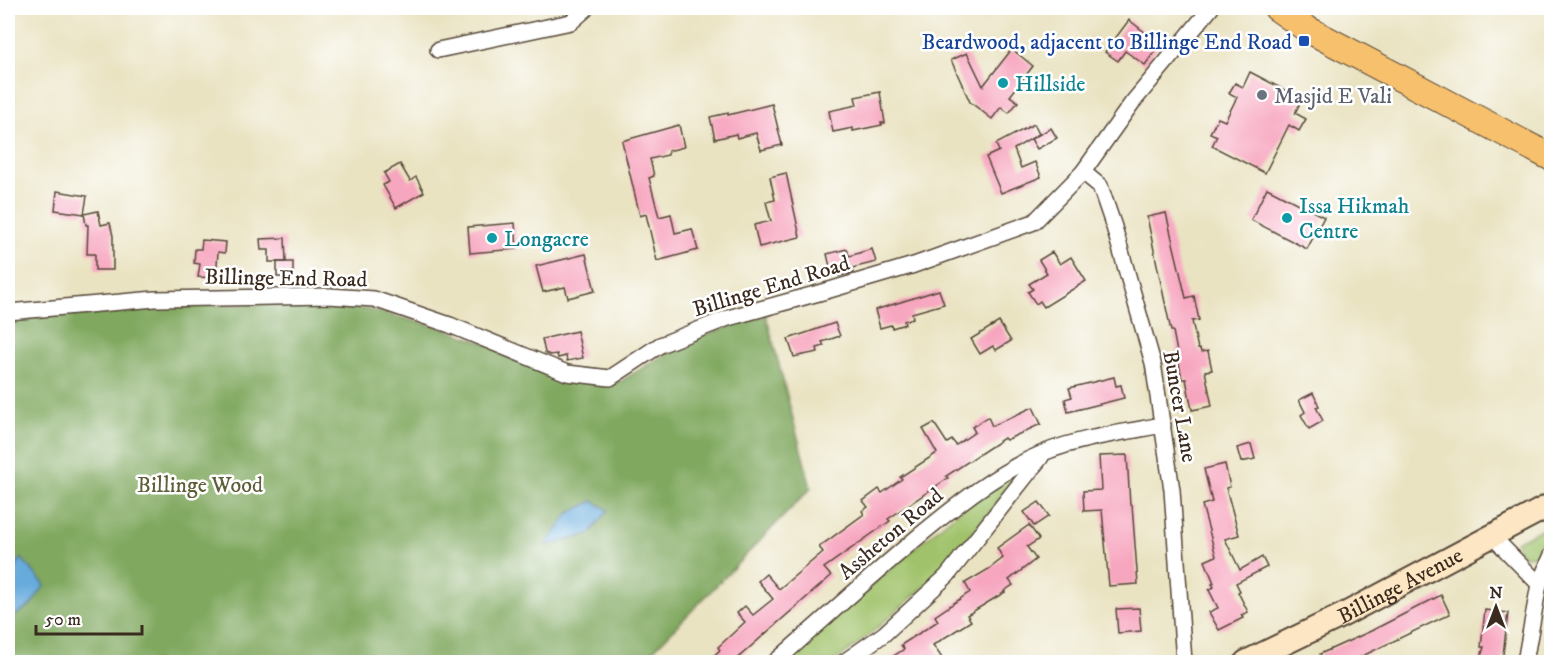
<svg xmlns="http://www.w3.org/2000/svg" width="1559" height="670" font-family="'IM FELL DW Pica',serif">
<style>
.green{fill:#a0c26b;stroke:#6e7644;stroke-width:1.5}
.forest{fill:#80a85f;stroke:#5e693e;stroke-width:1.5}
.water{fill:#66abdc;stroke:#506a7d;stroke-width:1.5}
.building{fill:#f7a6bf}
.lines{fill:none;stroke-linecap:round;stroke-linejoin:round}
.minor-casing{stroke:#554637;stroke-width:18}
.secondary-casing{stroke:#554637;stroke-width:26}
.trunk-casing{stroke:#554637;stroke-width:28}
.minor{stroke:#fff;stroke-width:15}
.secondary{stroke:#fce6c4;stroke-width:22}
.trunk{stroke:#f7c06c;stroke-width:26}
.transit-dot{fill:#1a4fb4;stroke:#fff;stroke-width:2}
.culture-dot{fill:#0f9aa8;stroke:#fff;stroke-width:2}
.worship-dot{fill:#6b7280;stroke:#fff;stroke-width:2}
.labels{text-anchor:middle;stroke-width:5;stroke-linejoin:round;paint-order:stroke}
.transit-label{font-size:22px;fill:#164399;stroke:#fff;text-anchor:end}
.culture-label{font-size:22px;fill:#0d838f;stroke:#fff;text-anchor:start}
.worship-label{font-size:22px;fill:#5b616d;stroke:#fff;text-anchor:start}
.street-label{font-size:22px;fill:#3b2a1e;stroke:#fff}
.park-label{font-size:22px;fill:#5e5f39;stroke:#fff}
</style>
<rect width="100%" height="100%" fill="#fff"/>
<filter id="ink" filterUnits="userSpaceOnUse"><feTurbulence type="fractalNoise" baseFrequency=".0167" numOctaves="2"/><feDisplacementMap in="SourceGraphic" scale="12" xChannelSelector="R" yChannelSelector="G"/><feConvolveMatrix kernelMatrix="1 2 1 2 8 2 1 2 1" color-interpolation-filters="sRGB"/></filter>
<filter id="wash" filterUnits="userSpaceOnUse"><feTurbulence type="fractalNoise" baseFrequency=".008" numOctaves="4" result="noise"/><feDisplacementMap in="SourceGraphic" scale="24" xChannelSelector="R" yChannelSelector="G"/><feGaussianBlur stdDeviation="1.35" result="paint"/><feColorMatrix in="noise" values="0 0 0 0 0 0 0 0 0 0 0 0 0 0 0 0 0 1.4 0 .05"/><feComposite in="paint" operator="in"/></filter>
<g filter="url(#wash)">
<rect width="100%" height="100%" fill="#eae3c2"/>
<g class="green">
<polygon points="1020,470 1023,473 932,580 861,642 833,662 786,662 855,599 966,505"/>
<path d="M1551 524C1553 534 1546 548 1538 555L1524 556C1519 551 1516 548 1516 542Z"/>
</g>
<polygon class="forest" points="322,304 372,310 445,329 590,381 621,381 689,340 766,315 811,488 642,662 8,662 8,318 155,305"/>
<g class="water">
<polygon points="593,501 608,510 590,534 545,546 569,513"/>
<polygon points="21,558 45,585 30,606 8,620 8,576 13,573"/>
</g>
<g id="blocks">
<g class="building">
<polygon points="1129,20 1160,44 1145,65 1125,51 1118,61 1105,52"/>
<polygon points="1012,49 1033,66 1010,96 1018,102 1009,113 1001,107 992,119 970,102 951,60 967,53 983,86"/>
<polygon points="1250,72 1302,99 1295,113 1306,119 1299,131 1289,125 1265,173 1212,146 1217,136 1210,133 1218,118 1225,121 1237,97 1229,93 1235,83 1243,87"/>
<polygon points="880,92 885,123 881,123 882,125 853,131 853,128 833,132 829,111 857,105 855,97"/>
<polygon points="772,104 782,145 761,150 756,133 737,138 736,134 715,139 710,117 728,113 728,115"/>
<polygon points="1034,124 1039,134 1014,149 1021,168 1035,162 1041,177 1001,193 986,157 999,151 996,144"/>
<polygon points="679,125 684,147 668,151 668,155 650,159 654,176 649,178 659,217 671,214 675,233 692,229 698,250 657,261 646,214 640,216 622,141"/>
<polygon points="1051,128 1057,138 1037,149 1031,139"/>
<polygon points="400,164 410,181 416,177 424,192 396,208 383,185 389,182 384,173"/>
<polygon points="786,173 800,237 759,247 754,225 771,221 766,202 775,200 770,177"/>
<polygon points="1267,188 1324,217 1307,249 1251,220"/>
<polygon points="57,191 87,196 84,214 55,210"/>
<polygon points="98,211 101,225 110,223 113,236 113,270 95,270 95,254 87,254 88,225 86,225 84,214"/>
<polygon points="1166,213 1186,298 1194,296 1199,320 1192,321 1198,349 1200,349 1201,352 1208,351 1212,370 1205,371 1212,406 1192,410 1186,379 1182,379 1173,331 1171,331 1147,217"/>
<polygon points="515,223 517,249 470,253 468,227"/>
<polygon points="285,238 286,262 269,262 269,250 261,250 260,239"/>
<polygon points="202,240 226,242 225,253 218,252 216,278 198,277 200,264 194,263 195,249 201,249"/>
<polygon points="847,249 849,256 872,249 876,262 852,268 853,273 848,274 839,276 839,274 832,275 827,254"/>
<polygon points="1052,252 1060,264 1071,257 1086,281 1044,307 1040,301 1036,304 1028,292 1033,289 1029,284 1047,273 1039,260"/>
<polygon points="586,254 595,291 568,298 565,287 543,292 536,266"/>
<rect x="277" y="262" width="16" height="15"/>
<polygon points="939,290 944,304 912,313 913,318 904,321 905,324 892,328 891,325 880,328 875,310"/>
<polygon points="999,322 1011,341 996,350 993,346 980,354 971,339"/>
<polygon points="835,323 840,336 822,342 824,346 817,348 818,352 794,357 788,339"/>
<polygon points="577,331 583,358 567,361 566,356 558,358 557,354 550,355 545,353 542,339"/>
<polygon points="1114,377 1116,386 1121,385 1124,398 1068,412 1065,399 1072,397 1069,388"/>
<polygon points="1313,393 1319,406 1316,407 1323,421 1309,429 1301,415 1305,412 1299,400"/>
<polygon points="1033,407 1041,424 1006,440 1004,438 946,476 948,478 888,519 890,521 824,568 831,576 732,663 705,663 720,650 718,647 745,622 737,613 745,606 753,615 773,599 758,581 766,574 779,589 823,552 819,547 864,514 862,511 868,507 863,501 879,489 882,493 902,479 900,477 937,453 923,429 934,423 947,443 952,440 956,445 975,432 972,427 988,417 992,426"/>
<polygon points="1251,444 1255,459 1241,462 1237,448"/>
<polygon points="1127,455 1130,505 1132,505 1138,584 1109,586 1102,510 1084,511 1083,491 1101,490 1099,456"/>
<polygon points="1225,464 1230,487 1226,488 1239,535 1225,539 1240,570 1262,557 1267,567 1236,583 1240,591 1238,592 1248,612 1241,615 1243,618 1219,630 1209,612 1218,608 1209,590 1214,587 1212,584 1214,583 1205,561 1216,556 1202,505 1212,502 1204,469"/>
<polygon points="1039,502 1049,516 1034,526 1024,512"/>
<polygon points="1029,525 1039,539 1027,547 1036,559 1009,580 1013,585 1004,591 1005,592 967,615 971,621 933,645 942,658 936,663 883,663 904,649 901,645 938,621 935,616 970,592 965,583 989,569 1003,558 997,548"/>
<polygon points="1441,595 1450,614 1348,663 1324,663 1320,654 1371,631"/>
<polygon points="1139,608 1141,631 1118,633 1116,609"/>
<polygon points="1485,610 1508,613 1502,663 1479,663 1484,647 1481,647"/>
</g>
</g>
</g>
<g filter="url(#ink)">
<use href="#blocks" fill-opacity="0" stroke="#554637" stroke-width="1.5"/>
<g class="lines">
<defs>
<g id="minor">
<polyline points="438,50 571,22 587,8"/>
<polyline points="1083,172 1100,186 1114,227 1153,363 1172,490 1184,662"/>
<polyline points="8,312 155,299 329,296 374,299 450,325 567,373 610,378 660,345 728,318 826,291 914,265 1034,222 1083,172 1132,103 1211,8"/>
<polyline points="1492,536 1539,584"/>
<path d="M775 662C823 620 870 577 919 536 958 504 997 472 1043 453 1079 438 1125 432 1163 425"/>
<polyline points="844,662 884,634 947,576 1041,457"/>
<polyline points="1525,662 1539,584 1552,555"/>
</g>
<g id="secondary">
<path id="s1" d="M1246 662 1345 614 1552 504"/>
</g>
<polyline id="trunk" points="1277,8 1307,29 1552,158"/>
</defs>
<use href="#minor" class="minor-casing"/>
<use href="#secondary" class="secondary-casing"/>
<use href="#trunk" class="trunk-casing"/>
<use href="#minor" class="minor"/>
<use href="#secondary" class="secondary"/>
<use href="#trunk" class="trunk"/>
</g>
</g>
<rect class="transit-dot" x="1298" y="35" width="12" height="12" rx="3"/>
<g class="culture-dot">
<circle cx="1003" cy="83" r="6"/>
<circle cx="1287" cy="218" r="6"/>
<circle cx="492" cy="238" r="6"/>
</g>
<circle class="worship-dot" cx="1262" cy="95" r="6"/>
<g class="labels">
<g class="transit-label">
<text x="1292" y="49">Beardwood, adjacent to Billinge End Road</text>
</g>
<g class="culture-label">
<text x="1015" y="91">Hillside</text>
<text x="1299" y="213">Issa Hikmah<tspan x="1299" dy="25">Centre</tspan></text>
<text x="504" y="246">Longacre</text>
</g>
<g class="worship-label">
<text x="1274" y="103">Masjid E Vali</text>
</g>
<g class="street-label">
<text transform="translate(286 277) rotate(1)" y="8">Billinge End Road</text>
<text transform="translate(771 285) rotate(-17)" y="8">Billinge End Road</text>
<text transform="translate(1181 406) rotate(80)" y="8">Buncer Lane</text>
<text transform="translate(890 533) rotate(-40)" y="8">Assheton Road</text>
<text dy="8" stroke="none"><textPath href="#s1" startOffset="172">Billinge Avenue</textPath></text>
</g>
<g class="park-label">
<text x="200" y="492">Billinge Wood</text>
</g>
</g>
<rect width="1559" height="670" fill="none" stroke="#fff" stroke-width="30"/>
<g transform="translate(1496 607)" stroke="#ffffff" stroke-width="4.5" paint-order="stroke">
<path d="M0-4.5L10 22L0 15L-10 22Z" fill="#3b2a1e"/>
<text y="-9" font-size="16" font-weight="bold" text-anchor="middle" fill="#3b2a1e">N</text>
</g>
<path d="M36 625v9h106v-9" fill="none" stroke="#3b2a1e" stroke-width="3"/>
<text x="45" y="625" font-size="18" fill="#3b2a1e" stroke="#ffffff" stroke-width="4.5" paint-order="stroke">50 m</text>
</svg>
